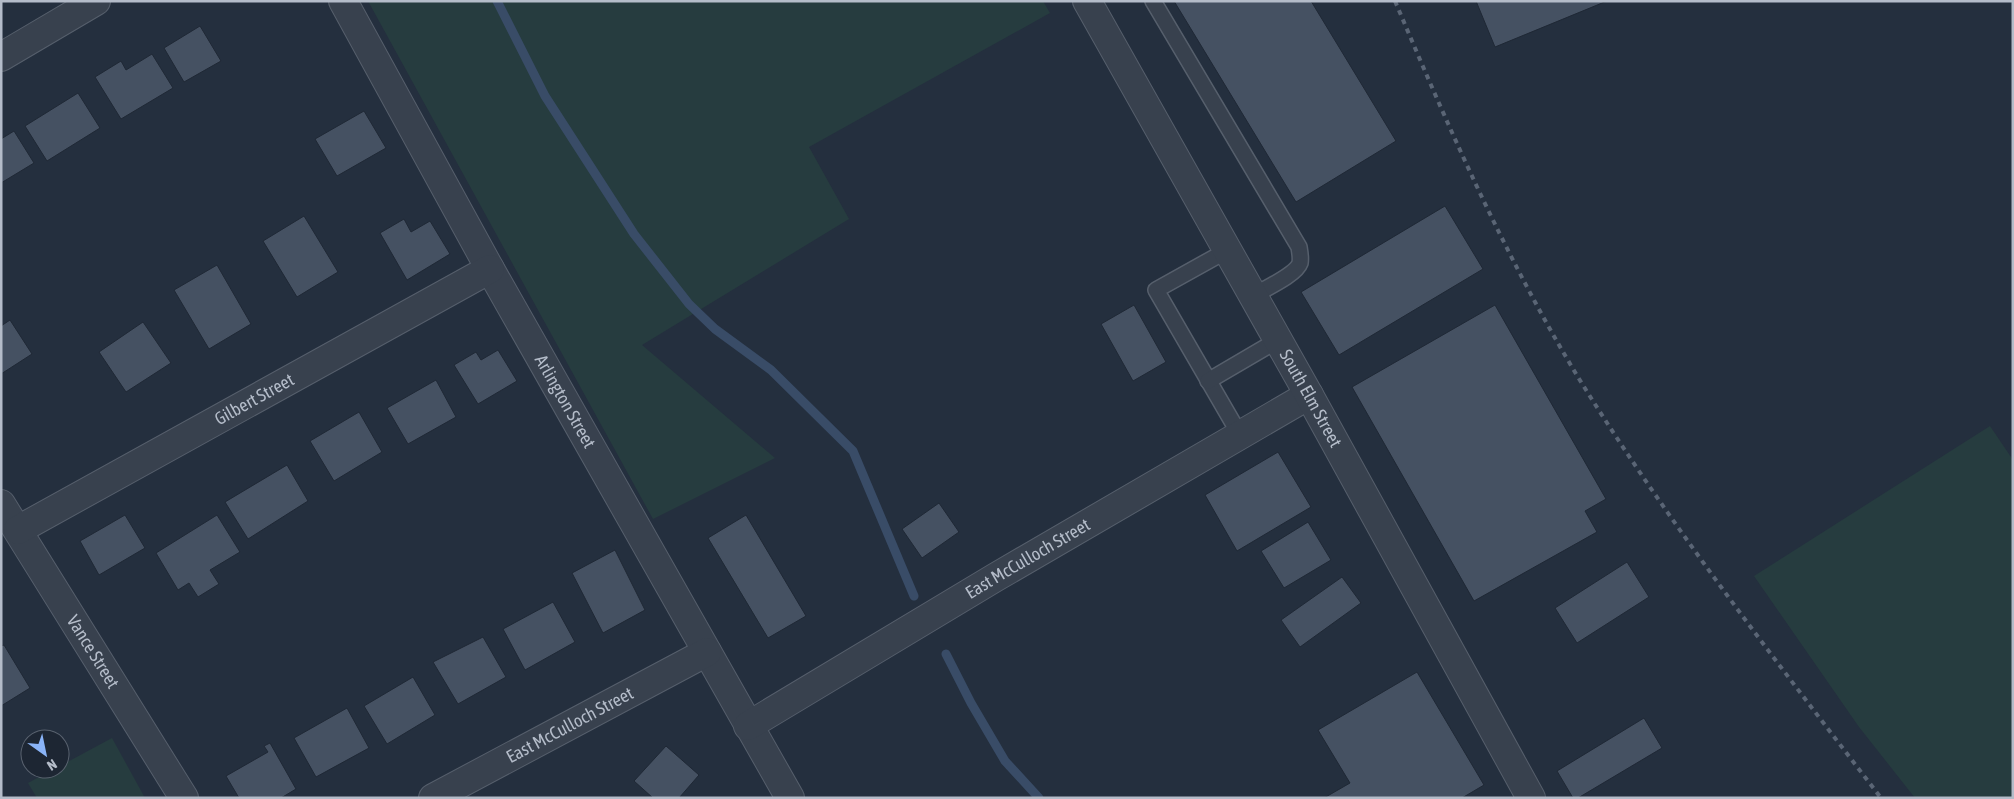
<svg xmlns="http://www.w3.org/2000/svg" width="2014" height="799" font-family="'Asap Condensed',sans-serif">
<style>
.green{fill:#263c3f}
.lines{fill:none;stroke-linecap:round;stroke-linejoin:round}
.stream{stroke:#394c67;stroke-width:9}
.building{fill:#455162;stroke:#1f2835}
.service-casing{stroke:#565f6c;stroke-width:18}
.minor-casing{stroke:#565f6c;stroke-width:30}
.tertiary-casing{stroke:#565f6c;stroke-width:30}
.service{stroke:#38414e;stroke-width:15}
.minor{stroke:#38414e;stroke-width:28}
.tertiary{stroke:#38414e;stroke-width:28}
.rail{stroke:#5a6575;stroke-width:4;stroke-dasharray:5 5;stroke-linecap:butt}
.labels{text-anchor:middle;stroke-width:4.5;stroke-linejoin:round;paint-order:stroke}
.street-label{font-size:18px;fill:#b4bcc9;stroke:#1d2633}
</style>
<rect width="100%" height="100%" fill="#242f3e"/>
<g class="green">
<polygon points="368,1 1043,1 1050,13 809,147 849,219 642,345 775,458 653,519"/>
<polygon points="1990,426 2013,460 2013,798 1915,798 1859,727 1754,576"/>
<polygon points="112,738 145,798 37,798 28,783 54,769 60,769 60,766"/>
</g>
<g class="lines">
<g class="stream">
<polyline points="497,1 545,96 634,234 689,304 715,329 771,370 853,451 914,596"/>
<polyline points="946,654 971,703 1005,761 1039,798"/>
</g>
</g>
<g class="building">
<polygon points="1174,1 1311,1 1396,141 1296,202"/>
<polygon points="1476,1 1607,1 1495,47"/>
<polygon points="200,26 221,61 184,82 164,48"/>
<polygon points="152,54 173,88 121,119 95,77 121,61 126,70"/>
<polygon points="78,93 100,128 47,161 25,126"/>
<polygon points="364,111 386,148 337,176 315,139"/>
<polygon points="14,131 34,163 1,183 1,139"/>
<polygon points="1445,206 1483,269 1339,355 1301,292"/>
<polygon points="304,216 338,272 297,297 263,241"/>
<polygon points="404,219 411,232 430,221 450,254 407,280 380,233"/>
<polygon points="217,265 251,324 209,349 174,290"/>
<polygon points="1134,305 1166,362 1133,381 1101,324"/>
<polygon points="1495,305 1606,499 1585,511 1597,532 1474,601 1352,387"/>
<polygon points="10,320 32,354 1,374 1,326"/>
<polygon points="143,322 171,363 126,392 99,352"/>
<polygon points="498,350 517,381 478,404 454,365 476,352 481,360"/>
<polygon points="436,380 456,417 408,444 387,408"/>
<polygon points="359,412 382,452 334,481 310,441"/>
<polygon points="1278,452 1311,507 1237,551 1205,495"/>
<polygon points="287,465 308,501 248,539 225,502"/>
<polygon points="939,503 959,532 922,558 902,529"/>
<polygon points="125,515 145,548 99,575 80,541"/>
<polygon points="217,515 240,552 210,570 219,584 198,597 189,583 178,590 156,553"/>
<polygon points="746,515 806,616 768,638 708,538"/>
<polygon points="1308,522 1331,560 1284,588 1261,551"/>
<polygon points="615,550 645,610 603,633 572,573"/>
<polygon points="1627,562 1649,597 1577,643 1555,608"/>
<polygon points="1342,577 1361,603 1300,647 1281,620"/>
<polygon points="553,602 575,642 525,670 503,629"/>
<polygon points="483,637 506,677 458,704 433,662"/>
<polygon points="4,645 30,688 1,706 1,646"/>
<polygon points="1417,672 1484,785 1462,798 1324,798 1350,783 1318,730"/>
<polygon points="413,677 435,715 387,744 364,706"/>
<polygon points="347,708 369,748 316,777 294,738"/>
<polygon points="1644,718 1662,748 1578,798 1573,798 1557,771"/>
<polygon points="270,743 296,789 281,798 239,798 226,776 268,752 264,746"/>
<polygon points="666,746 699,775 679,798 653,798 634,781"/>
</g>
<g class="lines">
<defs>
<g id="service">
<path d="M1153 1 1299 247C1300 253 1301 258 1300 263 1296 275 1264 289 1253 296"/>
<polyline points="1228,250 1156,290 1240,435"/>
<polyline points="1208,381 1278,340"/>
</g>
<g id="minor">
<path id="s1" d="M343 1 490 269 790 798"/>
<polyline points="1,57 96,1"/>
<path id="s2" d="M1 504 184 798"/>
<path id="s3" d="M18 530 490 269"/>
<path id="s4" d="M748 726 996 577 1309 395"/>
<path id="s5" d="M433 798 707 652"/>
</g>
<g id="tertiary">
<path id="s6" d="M1087 1 1309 395 1531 798"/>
</g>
</defs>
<use href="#service" class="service-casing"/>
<use href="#minor" class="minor-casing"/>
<use href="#tertiary" class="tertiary-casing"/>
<use href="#service" class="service"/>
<use href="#minor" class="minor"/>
<use href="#tertiary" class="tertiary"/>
<path class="rail" d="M1395 1C1450 131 1507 261 1581 382 1672 528 1776 661 1881 798"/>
</g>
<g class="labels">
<g class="street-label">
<text dy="6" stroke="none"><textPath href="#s3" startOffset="270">Gilbert Street</textPath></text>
<text dy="6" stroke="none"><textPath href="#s6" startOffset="456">South Elm Street</textPath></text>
<text dy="6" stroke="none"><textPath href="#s1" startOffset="458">Arlington Street</textPath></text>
<text dy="6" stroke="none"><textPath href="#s4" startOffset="326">East McCulloch Street</textPath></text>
<text dy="6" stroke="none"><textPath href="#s2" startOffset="174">Vance Street</textPath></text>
<text dy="6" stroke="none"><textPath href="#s5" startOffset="155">East McCulloch Street</textPath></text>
</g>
</g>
<rect width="2014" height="799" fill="none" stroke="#b4bcc9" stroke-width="5"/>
<g transform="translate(45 754) rotate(147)"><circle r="24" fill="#1d2633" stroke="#59626f"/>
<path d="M0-4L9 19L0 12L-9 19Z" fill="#8ab4f8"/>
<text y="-8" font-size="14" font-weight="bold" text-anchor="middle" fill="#b4bcc9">N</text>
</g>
</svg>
